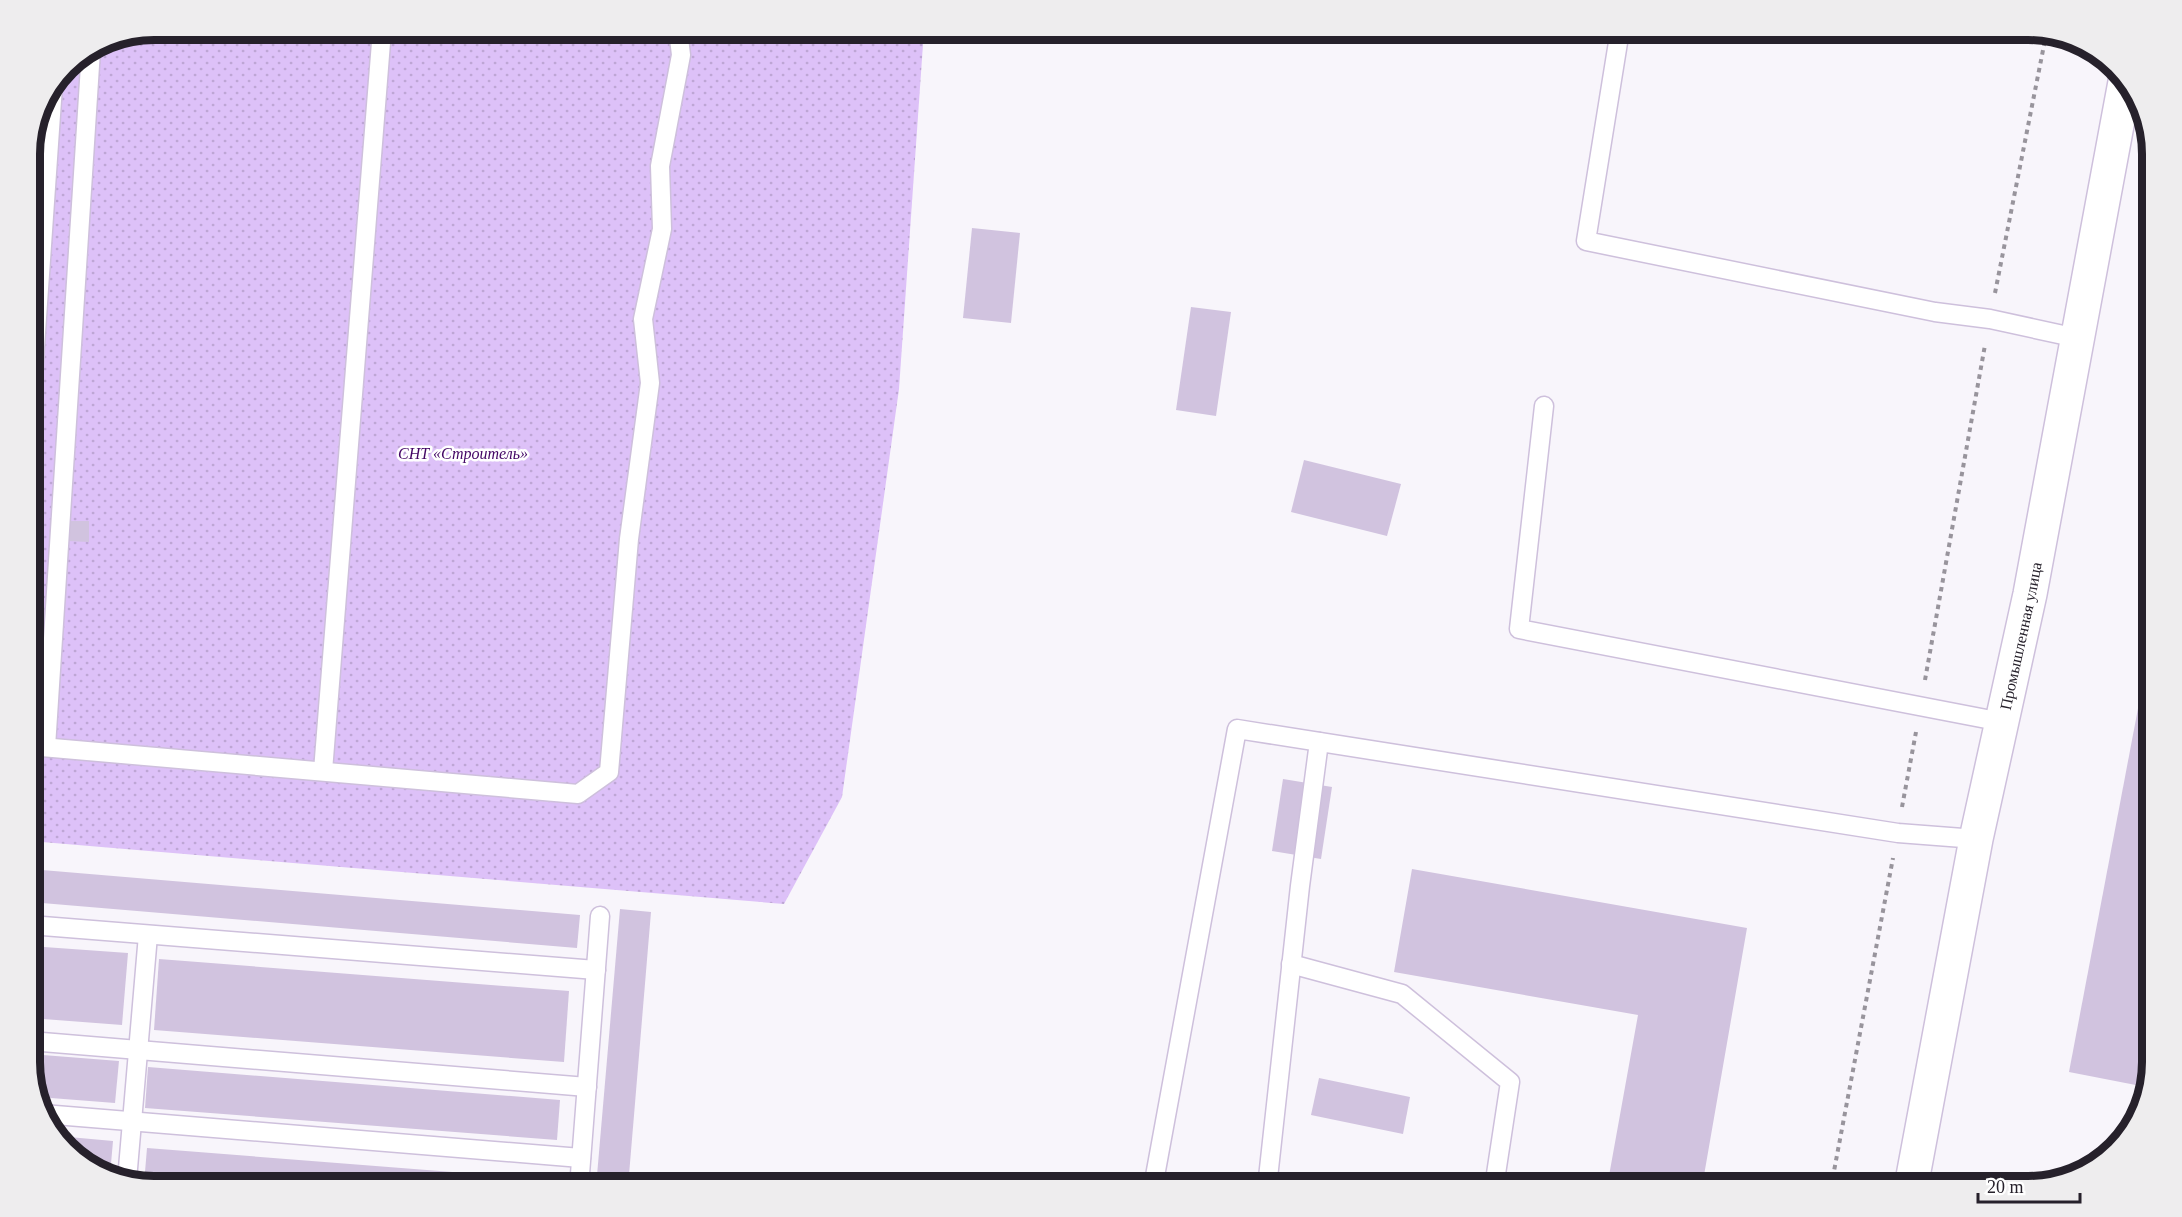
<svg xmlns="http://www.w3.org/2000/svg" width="2182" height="1217" font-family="Georgia,serif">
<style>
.green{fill:url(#green-dots)}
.building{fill:#d1c3df}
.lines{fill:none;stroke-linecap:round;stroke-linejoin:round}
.service-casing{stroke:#cec0dc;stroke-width:21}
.minor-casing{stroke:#cec0dc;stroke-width:36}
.path{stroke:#98949c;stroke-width:4;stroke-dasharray:4.5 4.5;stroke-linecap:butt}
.service{stroke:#fff;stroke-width:18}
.minor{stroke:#fff;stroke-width:33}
.labels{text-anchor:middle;stroke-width:5;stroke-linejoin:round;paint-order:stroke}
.park-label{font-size:16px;font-style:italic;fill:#420564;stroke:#fff}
.street-label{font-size:16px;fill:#26212b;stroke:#fff}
.rim{fill:none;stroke:#26212b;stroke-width:8}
</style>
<defs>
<pattern id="green-dots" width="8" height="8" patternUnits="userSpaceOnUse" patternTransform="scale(1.5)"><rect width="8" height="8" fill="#ddc1f8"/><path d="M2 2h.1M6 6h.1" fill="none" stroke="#bea6d5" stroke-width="1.8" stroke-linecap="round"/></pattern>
</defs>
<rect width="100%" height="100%" fill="#f8f5fb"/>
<polygon class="green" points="154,30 924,30 899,389 842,797 784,904 30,841 30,146 43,100 67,66 107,39"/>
<g class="building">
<polygon points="972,228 1020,233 1011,323 963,318"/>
<polygon points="1191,307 1231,312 1216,416 1176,410"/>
<polygon points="1304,460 1401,484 1387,536 1291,512"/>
<polygon points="68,521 89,521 89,542 67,541"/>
<polygon points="2151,640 2152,1063 2146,1087 2069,1072"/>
<polygon points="1283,779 1332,787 1321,859 1272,851"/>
<polygon points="30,869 580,915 577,948 30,902"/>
<polygon points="1412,869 1747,928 1702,1187 1607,1187 1638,1015 1394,972"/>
<polygon points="620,909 651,912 628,1187 596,1187"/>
<polygon points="30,946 128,953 122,1025 30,1018"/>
<polygon points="159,959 569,991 564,1062 154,1030"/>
<polygon points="30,1054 119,1061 115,1103 38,1097 30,1071"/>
<polygon points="148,1067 560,1100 557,1140 145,1108"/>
<polygon points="1319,1078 1410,1097 1403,1134 1311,1115"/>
<polygon points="58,1136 113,1141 110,1175 92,1171"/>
<polygon points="147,1148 553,1180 552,1187 149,1186 144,1184"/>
<polygon points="1175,1179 1209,1186 1209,1187 1173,1187"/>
</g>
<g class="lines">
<defs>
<g id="service">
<polyline points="1620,30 1586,241 1935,312 1990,319 2077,338"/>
<polyline points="1544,406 1519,629 2002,722"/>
<polyline points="30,419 53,86"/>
<polyline points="30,746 578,794 609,772 629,539 650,383 643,319 662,229 660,166 681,55 678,30"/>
<polyline points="46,747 91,50"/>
<polyline points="323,771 382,30"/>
<polyline points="30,925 596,970"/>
<polyline points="1291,964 1402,994 1510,1082 1494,1187"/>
<polyline points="30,1041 587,1087"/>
<polyline points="43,1114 581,1158"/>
<polyline points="127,1180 148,935"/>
<polyline points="579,1187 600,916"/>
<polyline points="1153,1187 1237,729 1898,833 1976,839"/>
<polyline points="1267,1187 1300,886 1319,742"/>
</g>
<g id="minor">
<path id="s1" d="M1911 1187 1976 839 2030 594 2125 82"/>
</g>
</defs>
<use href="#service" class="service-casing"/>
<use href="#minor" class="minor-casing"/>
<g class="path">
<polyline points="1995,293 2046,35"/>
<polyline points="1925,680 1985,345"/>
<polyline points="1902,807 1916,732"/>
<polyline points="1831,1187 1893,858"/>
</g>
<use href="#service" class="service"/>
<use href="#minor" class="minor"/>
</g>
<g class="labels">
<g class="park-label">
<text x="463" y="459">СНТ «Строитель»</text>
</g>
<g class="street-label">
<text dy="6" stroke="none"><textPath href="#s1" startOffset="562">Промышленная улица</textPath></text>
</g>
</g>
<path d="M0 0H2182V1217H0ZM154 40H2028A114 114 0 0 1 2142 154V1062A114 114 0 0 1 2028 1176H154A114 114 0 0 1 40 1062V154A114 114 0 0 1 154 40Z" fill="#eeedee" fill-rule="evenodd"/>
<path class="rim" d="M154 40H2028A114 114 0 0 1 2142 154V1062A114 114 0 0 1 2028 1176H154A114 114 0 0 1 40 1062V154A114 114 0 0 1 154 40Z"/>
<path d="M1978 1193v9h102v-9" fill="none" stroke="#26212b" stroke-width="3"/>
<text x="1987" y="1193" font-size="18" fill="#26212b" stroke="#ffffff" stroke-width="4.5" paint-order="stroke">20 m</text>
</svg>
